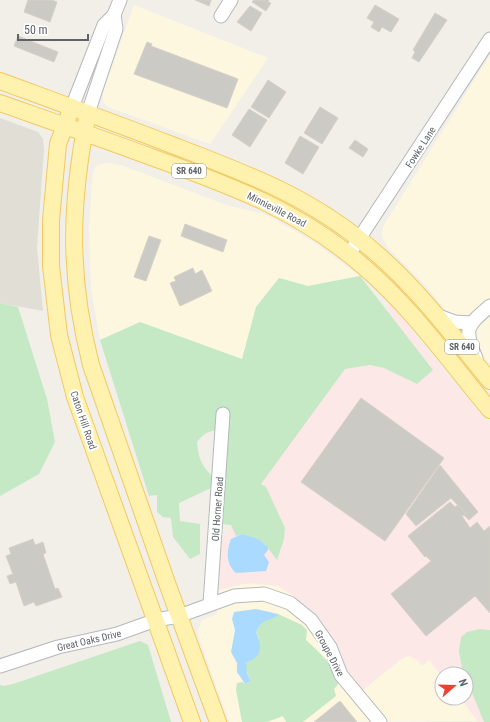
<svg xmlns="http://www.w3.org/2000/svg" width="490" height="722" font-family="'Roboto Condensed',sans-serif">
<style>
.commercial{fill:#fef7e0}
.education{fill:#e1ded6}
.medical{fill:#fce8e6}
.green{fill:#c5e8c5}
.water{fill:#aadaff}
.building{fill:#cccac5;stroke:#d6d1c6}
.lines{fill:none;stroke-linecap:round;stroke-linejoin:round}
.minor-casing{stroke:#b5b8bc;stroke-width:15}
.major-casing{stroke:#f2c960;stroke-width:18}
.minor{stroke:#fff;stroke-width:13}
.major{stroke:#fff2af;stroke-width:16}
.labels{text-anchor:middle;stroke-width:4;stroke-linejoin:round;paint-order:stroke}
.shield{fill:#fff;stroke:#8f9295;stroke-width:1}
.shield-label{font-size:9px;font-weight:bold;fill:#5f6368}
.street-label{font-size:10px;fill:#5f6368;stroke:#fff}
</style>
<rect width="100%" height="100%" fill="#f1efe8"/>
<g class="commercial">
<polygon points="134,5 268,58 210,144 108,107 103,102 103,92"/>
<polygon points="490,55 490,364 423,283 388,248 382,237 382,232 384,225"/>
<polygon points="106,163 121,165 229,206 265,214 315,243 360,276 308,286 279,278 256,307 242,360 140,322 100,340 91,289 89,228 93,171 96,166"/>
<polygon points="248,583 278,586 293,595 315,613 335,642 362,691 401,659 408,656 429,660 442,676 442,698 460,698 479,721 229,722 199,638 198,631 202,620 217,614 219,590"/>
</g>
<polygon class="education" points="0,118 38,132 43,139 44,149 37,247 43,311 0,303"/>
<polygon class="medical" points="392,300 415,335 490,426 490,722 478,722 460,698 466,698 466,674 442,674 442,676 429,660 422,666 416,659 408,656 401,659 362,691 343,667 335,642 320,620 293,595 278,586 257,583 237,584 219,590 223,538"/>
<g class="green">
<path d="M360 276 433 370 417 384 384 368 370 365 345 369 261 484 266 487 285 528 284 539 277 560 265 544 242 534 236 536 231 525 223 524 227 431C213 430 206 430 197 442 198 457 201 465 212 476L213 487 179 503 180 521 200 524V554L190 559 173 537 171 518 163 517 157 512V495L149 496 100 340 140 322 242 359 256 307 279 278 308 286Z"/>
<polygon points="0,303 18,307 47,399 55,442 39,474 0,496"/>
<path d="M278 614 302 625 307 630 306 640C317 650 335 666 338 681 339 684 336 687 334 689L336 696 303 722H286L283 716 267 722H242L236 690 237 683 242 682 245 684 251 681 245 668 246 663 256 657 259 638 256 633C260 623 265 619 276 617Z"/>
<polygon points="480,629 490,630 490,722 484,722 462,668 459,651 461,637 467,632"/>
<polygon points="140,641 148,645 171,722 0,722 0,685 4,686 13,684"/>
</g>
<g class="water">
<path d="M242 534 258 539 268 547V550L264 555 269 562 266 571 236 573C226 564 226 552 231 539Z"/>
<path d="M256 609 278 614V616C267 621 261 620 256 633 260 639 262 650 257 656 255 659 249 661 246 663L247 673 251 681 245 684 237 672V663L231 652 235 630 232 619 234 612Z"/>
</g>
<g class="building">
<polygon points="28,0 52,0 57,2 50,22 24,12"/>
<polygon points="195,0 211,0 209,6"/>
<polygon points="254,0 269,0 268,2 271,3 266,11 252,2"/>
<polygon points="375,5 399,19 391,32 382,27 379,32 371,27 374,22 367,18"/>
<polygon points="250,6 262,13 251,31 237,22"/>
<polygon points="435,13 447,20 419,62 412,58 415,52 413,50"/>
<polygon points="18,36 58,52 54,62 14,46"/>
<polygon points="147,42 152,44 151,46 238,79 227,108 134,74"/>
<polygon points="268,80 286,92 269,118 251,107"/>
<polygon points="320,107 338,118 322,144 304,133"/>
<polygon points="249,109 267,120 250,147 232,135"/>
<polygon points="300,136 319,147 303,174 285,163"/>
<polygon points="355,140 368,149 363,157 349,148"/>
<polygon points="185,224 227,240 223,252 181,236"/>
<polygon points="149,236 161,240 146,281 134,277"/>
<polygon points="193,268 195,274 202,270 212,291 180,306 170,283 176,281 174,277"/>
<polygon points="361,398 444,458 385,541 301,482"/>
<polygon points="440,465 478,512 469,520 464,515 466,514 451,498 416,526 406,514"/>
<polygon points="450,502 455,507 458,505 466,514 462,516 470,528 477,522 484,531 490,526 490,613 475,596 426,636 391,594 431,561 426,556 425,557 408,536"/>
<polygon points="33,539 35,545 43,542 46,553 43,554 55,589 58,588 62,597 36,606 34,602 24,606 16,582 10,584 7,576 13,574 6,556 11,554 9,548"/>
<polygon points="340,701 357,722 314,722"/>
</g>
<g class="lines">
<defs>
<g id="minor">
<polyline points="221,16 231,0"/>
<polyline points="72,107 104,25 114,15 120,0"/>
<polyline points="88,113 116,29 114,15"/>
<polyline points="349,254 490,39"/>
<polyline points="436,315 455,322 471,323"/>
<path d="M476 358C463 328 467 326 490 306"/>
<polyline points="210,604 223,414"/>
<polyline points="0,666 58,647 117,634 156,620 179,616 234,596 264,594 290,603 311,620 330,647 341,675 380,722"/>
</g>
<g id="major">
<path d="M0 81C57 102 115 123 172 145 248 174 314 198 376 253 419 290 454 337 490 381"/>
<path d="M0 103C51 121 103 139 154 158 232 186 300 211 364 267 412 308 450 362 490 410"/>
<polyline points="72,107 58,144 51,220 51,266 59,335 75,397 192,722"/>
<path d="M88 113C70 203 68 275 91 365L167 583 218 722"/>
</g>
</defs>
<use href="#minor" class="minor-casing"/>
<use href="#major" class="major-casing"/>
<use href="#minor" class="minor"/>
<use href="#major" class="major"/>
</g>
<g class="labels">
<g class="shield">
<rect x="172" y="164" width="34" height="14" rx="3"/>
<rect x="445" y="340" width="34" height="14" rx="3"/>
</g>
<g class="shield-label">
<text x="189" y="174">SR 640</text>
<text x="462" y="350">SR 640</text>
</g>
<g class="street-label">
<text transform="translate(420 147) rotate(-57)" y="4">Fowke Lane</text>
<text transform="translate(277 209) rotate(27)" y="4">Minnieville Road</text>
<text transform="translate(84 420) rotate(71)" y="4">Caton Hill Road</text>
<text transform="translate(217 509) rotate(-86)" y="4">Old Horner Road</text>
<text transform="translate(89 640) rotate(-13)" y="4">Great Oaks Drive</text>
<text transform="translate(330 653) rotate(62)" y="4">Groupe Drive</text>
</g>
</g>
<g transform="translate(454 686) rotate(70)"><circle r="19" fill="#ffffff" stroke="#bfc1c3"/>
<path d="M0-3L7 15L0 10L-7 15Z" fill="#ea4335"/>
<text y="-6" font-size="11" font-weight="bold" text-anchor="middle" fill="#5f6368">N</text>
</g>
<path d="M18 34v6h70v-6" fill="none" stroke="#5f6368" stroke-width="2"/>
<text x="24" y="34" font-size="12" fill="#5f6368" stroke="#ffffff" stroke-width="3" paint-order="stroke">50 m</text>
</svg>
